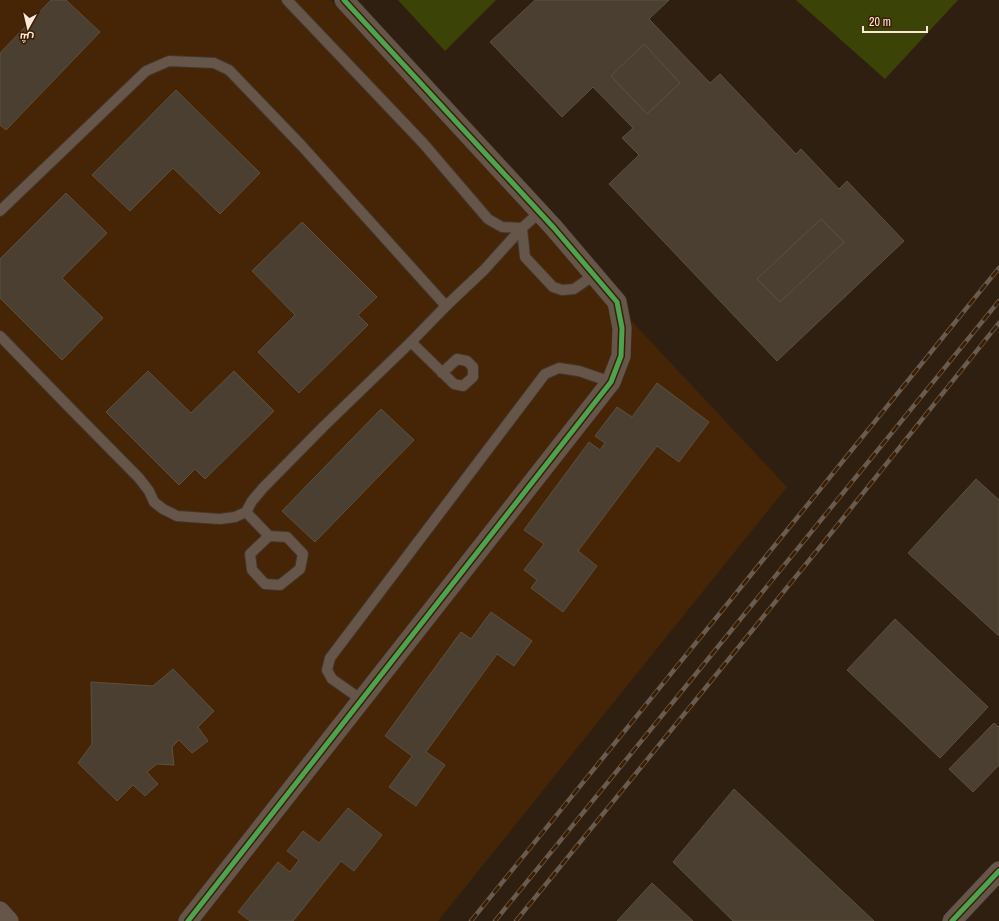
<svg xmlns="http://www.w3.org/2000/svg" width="999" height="921" font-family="'Archivo Narrow',Cairo,sans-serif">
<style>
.built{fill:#452506}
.green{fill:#3b4406}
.building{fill:#4b3f31;stroke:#5d503f;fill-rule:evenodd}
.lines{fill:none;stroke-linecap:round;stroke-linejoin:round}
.lane-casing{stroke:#43372e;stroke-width:12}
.street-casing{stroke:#43372e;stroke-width:20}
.lane{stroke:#66564a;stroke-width:10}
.street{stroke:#66564a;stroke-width:19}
.rail-casing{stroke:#695b4f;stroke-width:4.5}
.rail{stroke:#3c1f03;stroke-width:3;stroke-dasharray:9;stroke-linecap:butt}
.cycleway-casing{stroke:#3c1f03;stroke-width:8}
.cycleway{stroke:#4ca352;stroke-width:5}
</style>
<rect width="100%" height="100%" fill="#2f1f10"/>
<polygon class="built" points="0,0 331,0 787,487 438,921 0,921"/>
<g class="green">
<polygon points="398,0 496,0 445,51"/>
<polygon points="796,0 958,0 885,79"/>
</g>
<g class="building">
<polygon points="51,0 66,0 100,32 6,130 0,125 0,53"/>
<path d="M535 0H669L649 19 710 83 720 74 796 154 801 149 839 189 847 181 904 241 777 361 609 184 639 155 622 138 633 128 593 87 562 117 490 42ZM644 44 680 83 647 114 611 76ZM821 219 844 242 780 302 757 279Z"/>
<polygon points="644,44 680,83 647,114 611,76"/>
<polygon points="176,90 260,173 220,214 173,168 130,211 92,175"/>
<polygon points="66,193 107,233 62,278 103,318 62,360 0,298 0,259"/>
<polygon points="821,219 844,242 780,302 757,279"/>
<polygon points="302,222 377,297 358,315 368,325 299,393 258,352 295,315 252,271"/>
<polygon points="148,371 191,413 234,371 274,411 205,479 195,469 179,485 106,412"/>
<polygon points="657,383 709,422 679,462 657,446 578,551 597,566 563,612 531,588 537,580 524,570 544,544 524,530 589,442 600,450 605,443 595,436 617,407 632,417"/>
<polygon points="381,409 414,440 315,542 282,511"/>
<polygon points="976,479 999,500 999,636 908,553"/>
<polygon points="491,612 532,641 514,666 497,654 426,752 445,765 416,806 389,787 412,756 385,736 461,632 471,639"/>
<polygon points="895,619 988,707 940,758 847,670"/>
<polygon points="173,669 214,711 198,727 208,741 192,753 179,740 172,747 174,765 157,764 147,772 158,784 145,796 133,785 117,801 78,763 92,744 91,682 153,686"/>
<polygon points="994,723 999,727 999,765 973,792 949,769"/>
<polygon points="734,789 874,921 733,921 673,862"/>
<polygon points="348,808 382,835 354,871 341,861 293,921 250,921 238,912 278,862 290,872 299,860 287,851 303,831 319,843"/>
<polygon points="652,883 693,921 617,921"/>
</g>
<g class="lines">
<defs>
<g id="lane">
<polyline points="287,0 423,143 488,219 502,227 522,228 540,212"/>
<polyline points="0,211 146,71 169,61 214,63 229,70 301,145 446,306"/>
<polyline points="0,336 68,406 139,478 149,491 154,502 163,509 177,516 220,519 235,517 246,512 252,501 263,488 324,426 411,342 446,306 484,270 522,228 525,257 553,287 562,290 574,289 594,275"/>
<polyline points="411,342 454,384 463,386 473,377 473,367 467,361 457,359 442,373"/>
<polyline points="246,512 269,536 287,537 303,554 300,569 280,585 265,584 252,570 250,554 269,536"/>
<polyline points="362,700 332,679 327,670 330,658 545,374 559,368 579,371 611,382"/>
</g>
<g id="street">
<polyline points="0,911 9,921"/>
<polyline points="188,921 611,382 621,356 622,328 617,302 554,228 344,0"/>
<polyline points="952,921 999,871"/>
</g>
</defs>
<use href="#lane" class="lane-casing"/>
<use href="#street" class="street-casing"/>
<use href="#lane" class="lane"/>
<use href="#street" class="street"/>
<defs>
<g id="rail">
<polyline points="471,921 999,268"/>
<polyline points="495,921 999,301"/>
<polyline points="516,921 824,542 999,323"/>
</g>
</defs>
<use href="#rail" class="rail-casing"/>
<use href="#rail" class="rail"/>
<defs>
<g id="cycleway">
<polyline points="188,921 611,382 621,356 622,328 617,302 554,228 344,0"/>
<polyline points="952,921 999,871"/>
</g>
</defs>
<use href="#cycleway" class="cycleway-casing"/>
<use href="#cycleway" class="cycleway"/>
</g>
<g transform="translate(28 28) rotate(188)" stroke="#3c1f03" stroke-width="3" paint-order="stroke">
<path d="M0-3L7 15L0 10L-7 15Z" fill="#fce8d9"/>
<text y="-6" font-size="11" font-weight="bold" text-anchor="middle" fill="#fce8d9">ش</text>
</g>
<path d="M863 26v6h64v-6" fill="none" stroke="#fce8d9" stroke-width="2"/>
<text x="869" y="26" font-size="12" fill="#fce8d9" stroke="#3c1f03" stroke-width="3" paint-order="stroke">20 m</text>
</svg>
